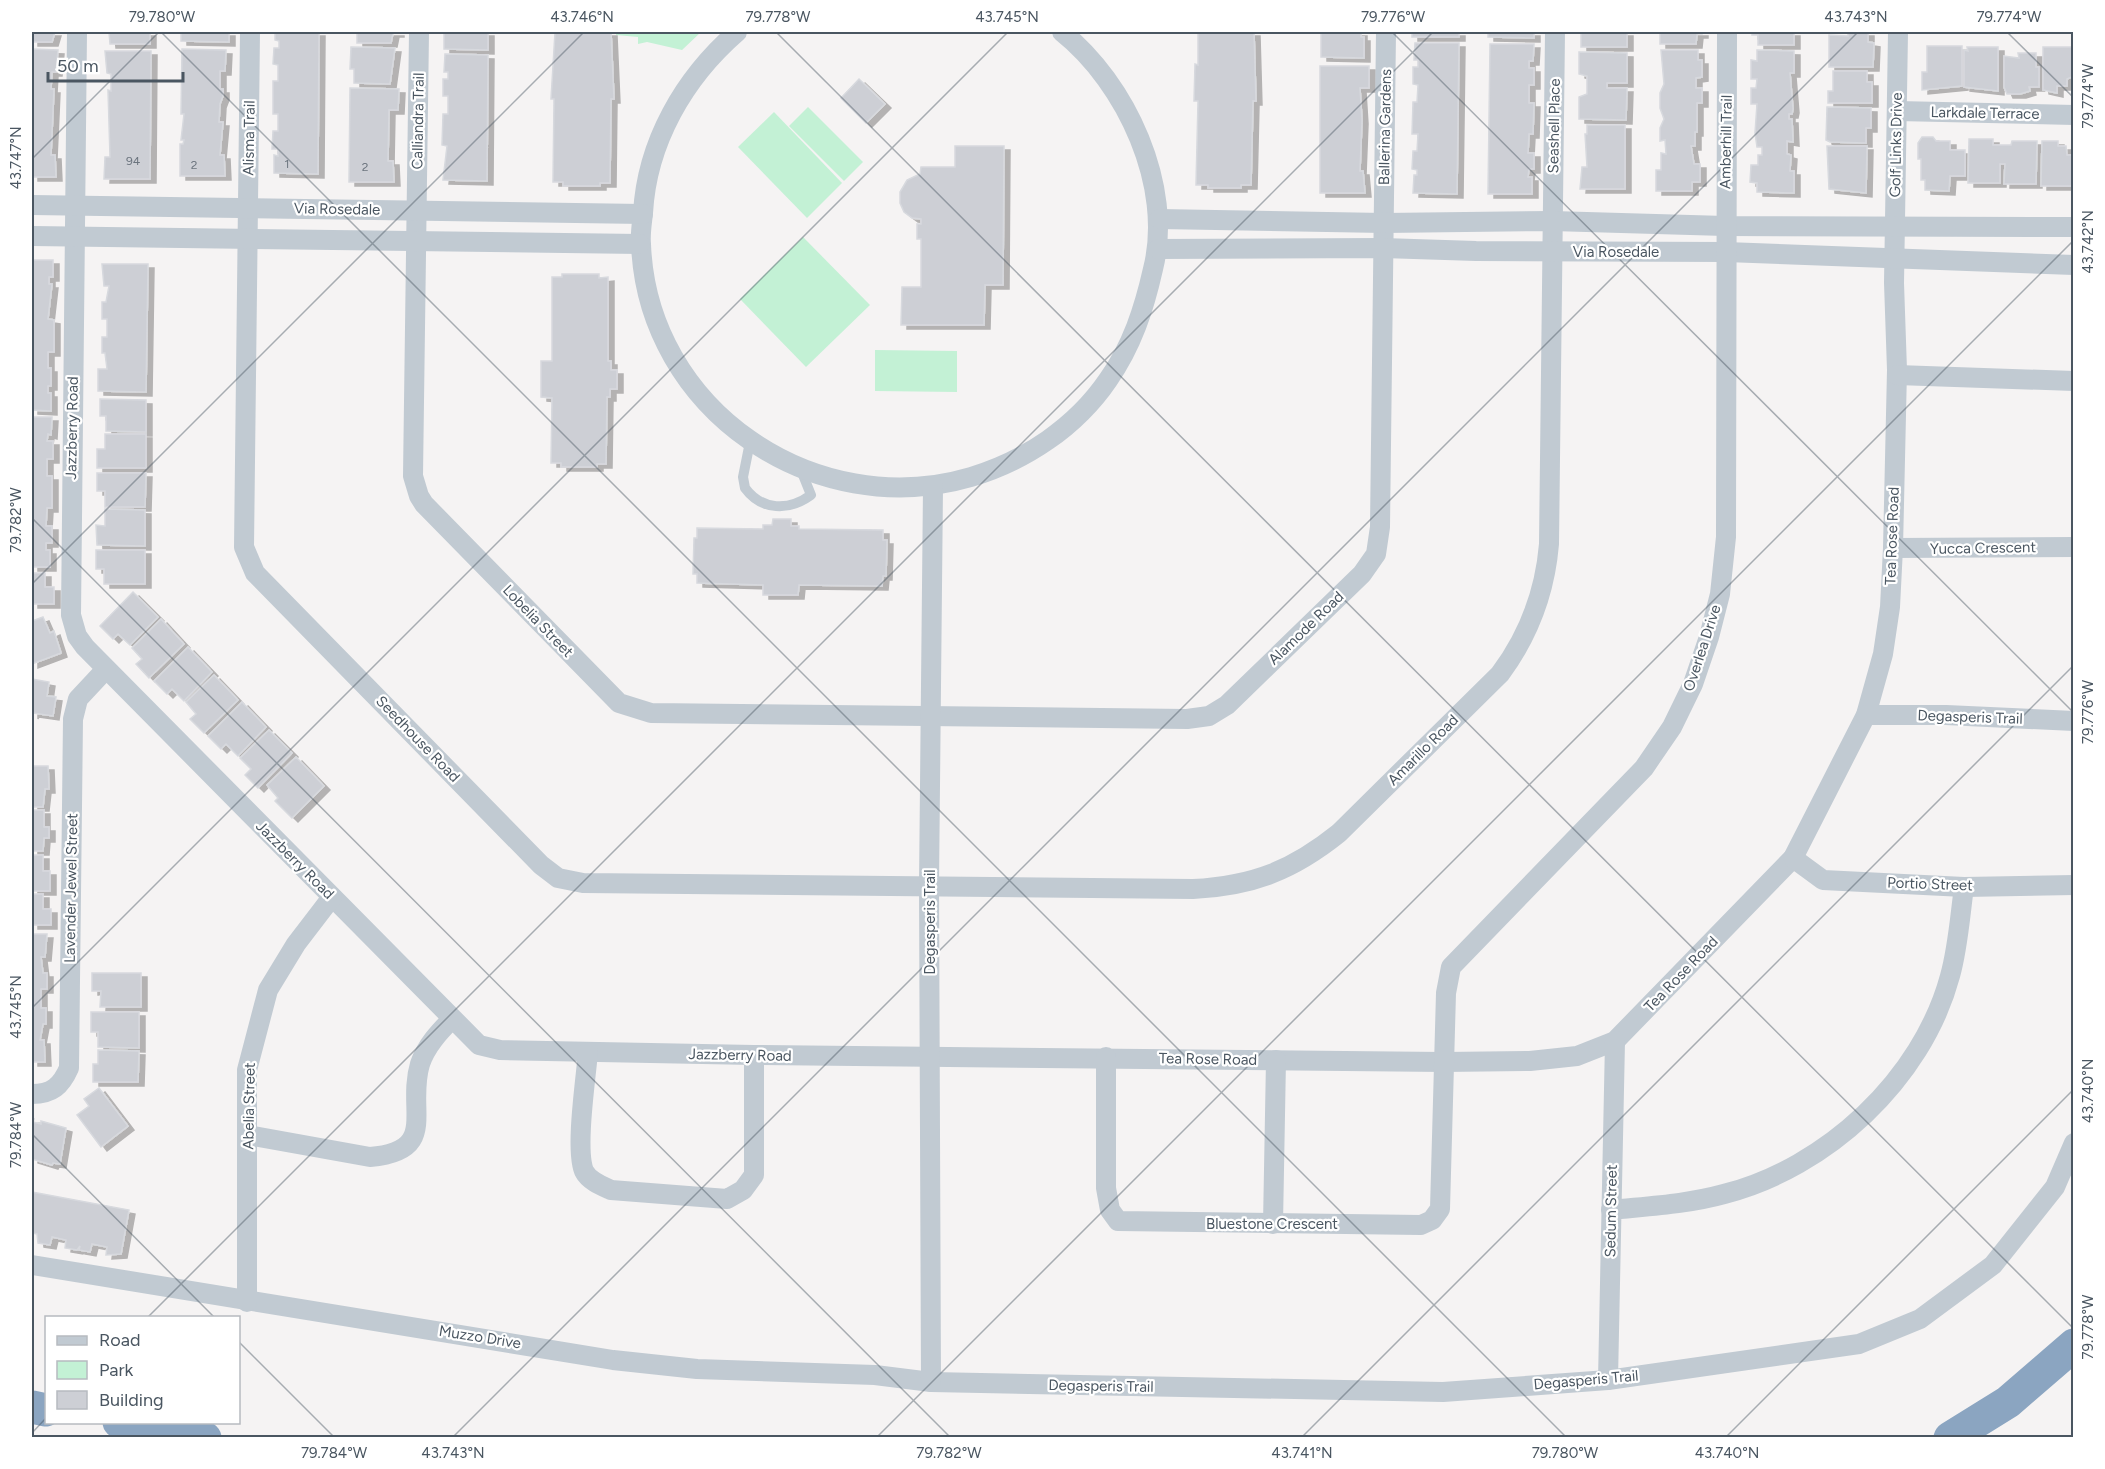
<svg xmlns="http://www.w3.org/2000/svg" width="2105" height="1469" font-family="Figtree,sans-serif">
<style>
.green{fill:#c3f1d5}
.building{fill:#cdcfd5;stroke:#d7d9de;stroke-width:1.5;filter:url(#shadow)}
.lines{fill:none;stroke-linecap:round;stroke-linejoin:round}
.service{stroke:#c1cad2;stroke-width:10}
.minor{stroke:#c1cad2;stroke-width:20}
.motorway{stroke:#8ba5c1;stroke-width:33}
.ticks{fill:none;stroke:#4a5661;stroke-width:1.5;stroke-opacity:0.45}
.labels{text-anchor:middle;stroke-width:4.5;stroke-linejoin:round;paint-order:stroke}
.number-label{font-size:12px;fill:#6b747e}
.street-label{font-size:15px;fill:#4a5661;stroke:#fff}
.neatline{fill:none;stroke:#4a5661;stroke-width:2}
.ticks-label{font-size:15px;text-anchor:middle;fill:#4a5661}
</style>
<defs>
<filter id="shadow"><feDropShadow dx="6" dy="4" stdDeviation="0" flood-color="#0004"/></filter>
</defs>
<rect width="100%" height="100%" fill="#f5f3f3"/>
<g class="green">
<polygon points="616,32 701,32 682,50 647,42 638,44 638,37 616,35"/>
<polygon points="808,107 863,162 844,181 789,126"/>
<polygon points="774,112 842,183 807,218 738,147"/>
<polygon points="803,237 870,305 806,367 740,299"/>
<polygon points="875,350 957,351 957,392 875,391"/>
</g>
<g class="building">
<polygon points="32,32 55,32 52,42 32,42"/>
<polygon points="109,32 150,32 150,44 110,44"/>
<polygon points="181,32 229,32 229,42 181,41"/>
<polygon points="275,32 319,32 318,174 274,173 274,155 278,156 278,149 272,149 273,131 278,131 278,114 273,114 273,81 278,81 278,65 273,64 274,48 279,48 279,41 275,40"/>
<polygon points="357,32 398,32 398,33 393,33 391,43 357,43"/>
<polygon points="444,32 488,32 488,50 444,49"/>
<polygon points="555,32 611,32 614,99 611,99 610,183 600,183 600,186 563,186 563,182 553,182 554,99 551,99"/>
<polygon points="1198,32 1254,32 1256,101 1253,101 1251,185 1241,185 1241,188 1208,188 1208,185 1196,185 1198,101 1194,101 1195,64 1198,65"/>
<polygon points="1321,32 1361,32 1361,37 1364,37 1364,58 1321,57"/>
<rect x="1412" y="32" width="47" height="5"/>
<polygon points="1488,32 1534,32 1534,38 1488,37"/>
<rect x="1581" y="32" width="46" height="15"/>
<polygon points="1660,32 1702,32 1702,34 1697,34 1696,44 1660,44"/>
<polygon points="1752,32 1794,32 1794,45 1758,45 1758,35 1752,35"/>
<polygon points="1848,32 1868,32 1868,42 1874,43 1873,67 1829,67 1829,35 1848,36"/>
<polygon points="1415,43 1459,43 1457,194 1413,193 1414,175 1417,175 1417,170 1412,169 1413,151 1417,151 1418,134 1412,134 1413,102 1417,102 1418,85 1413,84 1413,67 1418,67 1418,60 1414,60"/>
<polygon points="1490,44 1534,44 1533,61 1529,61 1529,68 1534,68 1534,85 1529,85 1529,103 1534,103 1533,134 1529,134 1528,153 1534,153 1534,169 1529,169 1528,177 1532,177 1532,194 1488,194"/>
<polygon points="1927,46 1962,46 1962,86 1922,90 1922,72 1927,72"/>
<polygon points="351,47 395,48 390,84 354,83 354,69 350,69"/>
<polygon points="1967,47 1998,47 1998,91 1964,87 1964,50 1968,51"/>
<polygon points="2043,47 2074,47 2074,76 2067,79 2067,86 2057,86 2057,93 2043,90"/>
<polygon points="32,49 58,50 56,72 52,72 51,89 54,89 51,155 55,155 56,177 32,177"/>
<polygon points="182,49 226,50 225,71 220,71 220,89 223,89 223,96 220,104 219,122 223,122 220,155 224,155 225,176 180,176 180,144 183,144 184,140 181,140 184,114 181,114"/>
<polygon points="1661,50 1698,50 1698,60 1702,60 1702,77 1696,78 1696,88 1702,88 1702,103 1697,103 1697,132 1695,132 1695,146 1691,146 1694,164 1700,164 1700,182 1692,182 1692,191 1656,191 1656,170 1661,170 1661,153 1666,154 1665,140 1660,141 1660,128 1664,119 1660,108 1660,93 1664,84"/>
<polygon points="1757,50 1794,51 1794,73 1790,73 1793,109 1792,114 1789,114 1789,119 1792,119 1793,142 1787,141 1787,154 1791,155 1790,171 1794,171 1794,193 1757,192 1757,183 1750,182 1751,165 1758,165 1758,155 1762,155 1762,147 1757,147 1755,133 1757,104 1751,104 1751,88 1756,88 1757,79 1751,79 1751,60 1757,61"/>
<polygon points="105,51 151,51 150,179 104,179 105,157 110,157 108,90 111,91 111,74 107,73"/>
<polygon points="1579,52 1627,53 1627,83 1607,83 1607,88 1627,88 1626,120 1579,119 1579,97 1587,94 1587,76 1579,74"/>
<polygon points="2018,53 2036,53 2036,67 2039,67 2039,87 2029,87 2030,91 2020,94 2007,94 2004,87 2004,56 2019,58"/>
<polygon points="445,54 488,55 487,181 443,180 447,146 442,145 443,114 448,114 448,96 443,96 443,79 448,79 448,72 444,72"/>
<polygon points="1320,66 1369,66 1369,88 1360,88 1362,120 1360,171 1363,171 1365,193 1320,193"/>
<polygon points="1833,71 1867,71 1867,82 1872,82 1872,103 1828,103 1828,91 1833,91"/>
<polygon points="859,79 885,104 866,123 841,98"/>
<polygon points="350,88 399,89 398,110 389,110 388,161 393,161 394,182 349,182"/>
<polygon points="1827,107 1871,108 1871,128 1866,128 1866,143 1830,142 1826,140"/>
<polygon points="1587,125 1625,125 1625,189 1580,189 1582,167 1587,167 1585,134 1587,134"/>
<polygon points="1922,137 1933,137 1936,141 1950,141 1950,150 1965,150 1965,176 1950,176 1949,191 1925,190 1925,180 1921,180 1921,159 1918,159 1918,143"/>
<polygon points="1969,139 1993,139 1993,145 2011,145 2012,141 2037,141 2036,184 2004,184 2005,164 2000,164 2000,183 1968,183"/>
<polygon points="2042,141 2058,141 2058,146 2066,146 2067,155 2073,155 2074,186 2041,186"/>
<polygon points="955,146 1004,146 1003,285 985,285 984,325 901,325 902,287 921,287 921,239 917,239 917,224 921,224 921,219 912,218 904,212 900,203 900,192 907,180 920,174 921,167 955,167"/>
<polygon points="1827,146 1867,146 1866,193 1829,189"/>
<polygon points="32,260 53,260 53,277 49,277 49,284 52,284 48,319 54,320 54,352 48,352 48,368 51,368 51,386 48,386 48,393 51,393 51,411 32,410"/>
<polygon points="102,264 148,264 146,392 98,391 98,369 107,369 105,353 102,353 102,337 107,337 107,319 102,319 102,302 106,302 109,286 104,286"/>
<polygon points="562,274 599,274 599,278 608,277 608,361 611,361 611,370 617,370 617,389 610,389 610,397 607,397 606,464 597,464 597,467 561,467 561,463 551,463 552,398 541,397 541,361 552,361 552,277 562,277"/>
<polygon points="100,399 146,400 146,432 106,431 106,416 100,416"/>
<polygon points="32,417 52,417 51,435 48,434 47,441 53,441 53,459 47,459 47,476 52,476 52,508 47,508 46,526 52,526 52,543 46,543 46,550 50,550 50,567 32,567"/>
<polygon points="105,434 146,434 146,468 97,468 97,449 105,449"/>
<polygon points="97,473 146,473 145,507 105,507 105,491 97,491"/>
<polygon points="105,509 145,510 145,546 97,545 96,525 105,526"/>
<polygon points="773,519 791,519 791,526 799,526 799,529 883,530 883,540 887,540 886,576 883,576 882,586 799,585 798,595 763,595 763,585 697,583 697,574 693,574 694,538 697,538 697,528 763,529 763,525 772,525"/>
<polygon points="96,550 145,550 145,584 104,584 104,569 96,569"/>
<polygon points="32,573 45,573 45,587 54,587 54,604 32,604"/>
<polygon points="133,592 158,617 130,645 118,634 113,639 100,626"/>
<polygon points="43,617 50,633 54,631 61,653 32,664 32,621"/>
<polygon points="161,619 184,644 149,678 136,664 142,659 132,648"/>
<polygon points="188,647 212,672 184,701 172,689 167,694 154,681"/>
<polygon points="214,675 238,700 204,733 190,719 196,714 186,702"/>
<polygon points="32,679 49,682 47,696 56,697 53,716 33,713 32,715"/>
<polygon points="242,702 266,727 238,756 226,744 221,749 208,736"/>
<polygon points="269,730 292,753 258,788 245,775 251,769 240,758"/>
<polygon points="296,757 324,786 292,818 275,801 278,798 267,785"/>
<polygon points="32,766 48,766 49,789 45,789 43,807 32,807"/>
<polygon points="32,810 44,810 44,827 49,827 49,838 44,838 43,851 32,851"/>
<polygon points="32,855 43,855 43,871 50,871 50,891 32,891"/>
<polygon points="32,894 43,894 43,909 51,909 51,925 32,925"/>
<polygon points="32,934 47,934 45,957 41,957 43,973 47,973 47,989 41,989 41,1008 46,1008 46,1024 43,1024 40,1040 44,1040 45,1062 32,1062"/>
<polygon points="92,973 141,973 141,1007 100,1007 101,991 92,991"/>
<polygon points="91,1012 139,1012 139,1048 98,1047 98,1032 91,1032"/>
<polygon points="98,1050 139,1051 138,1082 93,1082 93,1064 98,1064"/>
<polygon points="99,1088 128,1126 101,1147 77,1115 89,1106 84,1099"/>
<polygon points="32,1119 34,1119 33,1122 41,1124 41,1121 66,1128 60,1164 53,1163 52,1165 32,1159"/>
<polygon points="32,1192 129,1210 121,1254 106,1255 107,1247 92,1244 90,1252 79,1250 80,1246 77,1250 65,1248 66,1240 52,1237 50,1245 38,1243 37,1234 32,1233"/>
</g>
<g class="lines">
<path class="service" d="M750 442 743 477 745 488C762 511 789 511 811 495L801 470"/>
<g class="minor">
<polyline points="77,32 71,615 77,636 85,647 479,1045 500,1050 754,1055 1444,1062 1530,1061 1577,1056 1615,1041 1793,858 1866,715 1883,654 1890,607 1893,548 1897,370 1894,283 1898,32"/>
<path d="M250 32 244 547 255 573 541 865 558 878 583 883 1193 889C1253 886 1293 870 1339 833L1500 674C1529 635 1545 592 1549 544L1555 32"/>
<polyline points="419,32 413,476 419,496 424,504 619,703 651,713 1187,719 1209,716 1227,705 1362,574 1376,554 1380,527 1386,32"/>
<path d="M737 32C684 78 647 142 643 213 642 223 640 234 641 244 647 410 815 523 971 477 1025 461 1076 427 1108 380 1132 346 1144 309 1153 269 1174 186 1126 83 1062 32"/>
<polyline points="1897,111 2074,115"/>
<polyline points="32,205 643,214"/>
<polyline points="1159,219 1384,223 1552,221 1725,226 2074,227"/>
<polyline points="32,236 640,244"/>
<polyline points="1158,249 1383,248 1476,251 1726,252 2074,265"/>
<polyline points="1897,375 2074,381"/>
<polyline points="1893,548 2074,547"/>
<polyline points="1866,715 1946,715 2074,721"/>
<polyline points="1793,858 1823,880 1964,887 2074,885"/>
<path d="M588 1052C586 1078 575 1149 584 1171 589 1181 602 1186 611 1190L727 1199 743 1190 754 1175V1055"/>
<polyline points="1106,1057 1106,1188 1110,1210 1118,1221 1421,1225 1432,1220 1440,1209 1446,993 1451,967 1644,768 1672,727 1693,684 1709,637 1720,594 1726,537 1727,32"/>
<path d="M32 1094C52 1094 61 1086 69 1068L73 719 78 699 106 669"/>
<path d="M248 1135 370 1157C440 1151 406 1110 420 1064 426 1046 439 1032 452 1019"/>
<path d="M1611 1210C1649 1206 1688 1204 1724 1194 1826 1168 1922 1080 1950 976 1958 948 1960 916 1964 887"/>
<polyline points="1273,1224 1276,1060"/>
<polyline points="32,1265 613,1360 697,1369 875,1375 931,1382 1443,1392 1608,1380 1859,1344 1920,1319 1993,1265 2055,1187 2074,1143"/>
<polyline points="247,1302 247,1070 268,990 296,944 332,897"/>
<polyline points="1608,1380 1615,1041"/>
<polyline points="931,1382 929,885 933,487"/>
</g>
<g class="motorway">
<polyline points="32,1407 46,1410"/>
<polyline points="119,1422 205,1438"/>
<polyline points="1950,1438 2008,1402 2074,1345"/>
</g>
</g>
<path class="ticks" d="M161 32 1567 1438M776 32 2074 1329M1392 32 2074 713M2007 32 2074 98M32 159 159 32M32 518 951 1438M32 584 584 32M32 1008 1008 32M32 1134 215 1318M147 1318 1433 32M238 1341 335 1438M32 1433 46 1418M452 1438 1858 32M876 1438 2074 240M1301 1438 2074 665M1725 1438 2074 1089"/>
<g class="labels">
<g class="number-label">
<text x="133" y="165">94</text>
<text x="287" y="168">1</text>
<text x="194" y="169">2</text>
<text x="365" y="171">2</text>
</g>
<g class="street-label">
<text transform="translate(1985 113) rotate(1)" y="5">Larkdale Terrace</text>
<text transform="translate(418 121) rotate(-89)" y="5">Calliandra Trail</text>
<text transform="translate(1554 126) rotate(-89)" y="5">Seashell Place</text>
<text transform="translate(1385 127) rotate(-89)" y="5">Ballerina Gardens</text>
<text transform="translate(249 138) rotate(-89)" y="5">Alisma Trail</text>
<text transform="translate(1726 142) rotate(-89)" y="5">Amberhill Trail</text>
<text transform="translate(1896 145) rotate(-89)" y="5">Golf Links Drive</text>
<text transform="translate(337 209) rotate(1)" y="5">Via Rosedale</text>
<text x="1616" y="257">Via Rosedale</text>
<text transform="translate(72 428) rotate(-89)" y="5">Jazzberry Road</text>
<text transform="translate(1892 536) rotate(-88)" y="5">Tea Rose Road</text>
<text transform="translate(1983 548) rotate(-1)" y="5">Yucca Crescent</text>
<text transform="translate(538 621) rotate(46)" y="5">Lobelia Street</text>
<text transform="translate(1306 628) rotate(-44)" y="5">Alamode Road</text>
<text transform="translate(1702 648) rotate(-72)" y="5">Overlea Drive</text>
<text transform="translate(1970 717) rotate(2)" y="5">Degasperis Trail</text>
<text transform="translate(418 739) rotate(46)" y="5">Seedhouse Road</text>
<text transform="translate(1423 750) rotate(-45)" y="5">Amarillo Road</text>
<text transform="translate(295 860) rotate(45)" y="5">Jazzberry Road</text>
<text transform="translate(1930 884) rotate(2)" y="5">Portio Street</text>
<text transform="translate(71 888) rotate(-89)" y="5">Lavender Jewel Street</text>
<text transform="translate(930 922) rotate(-90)" y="5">Degasperis Trail</text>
<text transform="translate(1681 974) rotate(-46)" y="5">Tea Rose Road</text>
<text transform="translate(740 1055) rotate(1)" y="5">Jazzberry Road</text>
<text transform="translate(1208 1059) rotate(1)" y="5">Tea Rose Road</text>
<text transform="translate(249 1106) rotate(-89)" y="5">Abelia Street</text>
<text transform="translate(1611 1211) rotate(-89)" y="5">Sedum Street</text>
<text x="1272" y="1229">Bluestone Crescent</text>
<text transform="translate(480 1337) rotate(9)" y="5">Muzzo Drive</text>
<text transform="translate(1586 1380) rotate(-5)" y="5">Degasperis Trail</text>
<text transform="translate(1101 1386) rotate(1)" y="5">Degasperis Trail</text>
</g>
</g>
<rect width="2105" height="1469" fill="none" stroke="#ffffff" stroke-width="66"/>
<rect x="45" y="1316" width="195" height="108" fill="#ffffff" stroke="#b7bbc0" stroke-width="1.5"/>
<rect x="57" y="1336" width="30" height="9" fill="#c1cad2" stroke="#b7bbc0" stroke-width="1.5"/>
<text x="99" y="1346" font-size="18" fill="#4a5661">Road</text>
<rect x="57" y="1361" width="30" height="18" fill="#c3f1d5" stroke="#b7bbc0" stroke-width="1.5"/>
<text x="99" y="1376" font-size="18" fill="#4a5661">Park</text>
<rect x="57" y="1391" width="30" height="18" fill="#cdcfd5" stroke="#b7bbc0" stroke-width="1.5"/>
<text x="99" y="1406" font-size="18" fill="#4a5661">Building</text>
<path d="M48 72v9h135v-9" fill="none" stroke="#4a5661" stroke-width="3"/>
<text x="57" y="72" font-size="18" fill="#4a5661" stroke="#ffffff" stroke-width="4.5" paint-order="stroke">50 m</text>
<rect x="33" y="33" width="2039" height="1403" class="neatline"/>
<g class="ticks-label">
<text x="162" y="22">79.780°W</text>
<text x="582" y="22">43.746°N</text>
<text x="778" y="22">79.778°W</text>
<text x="1007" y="22">43.745°N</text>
<text x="1393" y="22">79.776°W</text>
<text x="1856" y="22">43.743°N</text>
<text x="2009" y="22">79.774°W</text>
<text transform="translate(2088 96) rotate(-90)" y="5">79.774°W</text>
<text transform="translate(16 158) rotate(-90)" y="5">43.747°N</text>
<text transform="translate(2088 242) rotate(-90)" y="5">43.742°N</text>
<text transform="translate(16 520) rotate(-90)" y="5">79.782°W</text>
<text transform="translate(2088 712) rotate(-90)" y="5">79.776°W</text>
<text transform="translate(16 1007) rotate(-90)" y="5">43.745°N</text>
<text transform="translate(2088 1091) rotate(-90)" y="5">43.740°N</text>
<text transform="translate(16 1135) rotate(-90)" y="5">79.784°W</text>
<text transform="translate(2088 1327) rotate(-90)" y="5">79.778°W</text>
<text x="334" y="1458">79.784°W</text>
<text x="453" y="1458">43.743°N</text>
<text x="949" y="1458">79.782°W</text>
<text x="1302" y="1458">43.741°N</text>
<text x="1565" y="1458">79.780°W</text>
<text x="1727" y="1458">43.740°N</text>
</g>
</svg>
